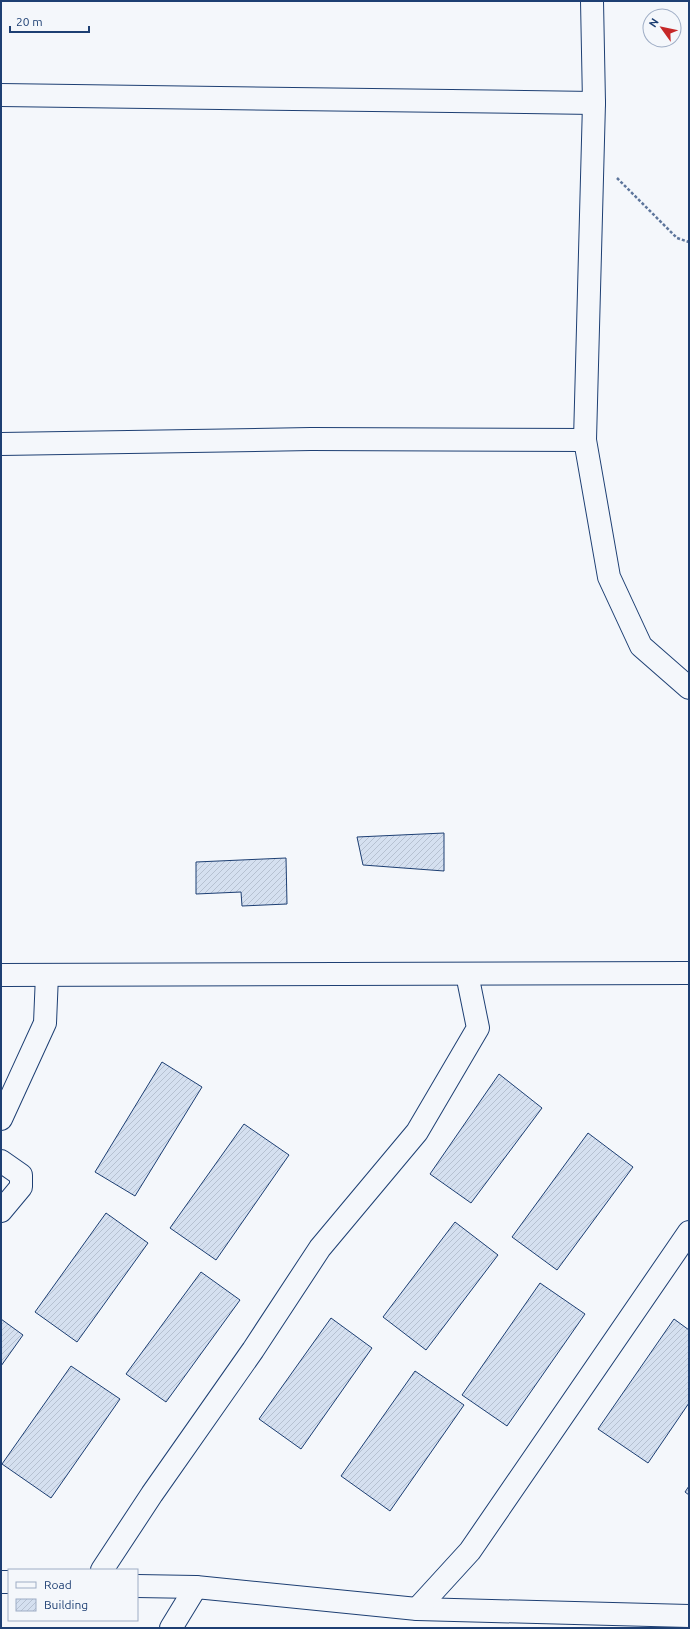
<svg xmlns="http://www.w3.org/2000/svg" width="690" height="1629" font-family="Ubuntu,sans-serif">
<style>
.building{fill:url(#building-hatch);stroke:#1d3f73}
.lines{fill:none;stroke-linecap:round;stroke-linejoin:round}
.street-casing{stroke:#1d3f73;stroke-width:24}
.path{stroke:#5e769c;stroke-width:2.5;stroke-dasharray:3 2;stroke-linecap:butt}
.street{stroke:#f4f7fb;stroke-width:22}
</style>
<defs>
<pattern id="building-hatch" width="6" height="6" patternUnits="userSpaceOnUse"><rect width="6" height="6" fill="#d5e0f0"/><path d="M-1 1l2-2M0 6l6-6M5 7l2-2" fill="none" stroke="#b6c1d1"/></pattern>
</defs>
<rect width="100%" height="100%" fill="#f4f7fb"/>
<g class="building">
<polygon points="444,833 444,871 363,865 357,837"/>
<polygon points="286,858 287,904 242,906 241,892 196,894 196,862"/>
<polygon points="162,1062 202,1087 135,1196 95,1172"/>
<polygon points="499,1074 542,1108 471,1203 430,1174"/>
<polygon points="244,1124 289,1155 216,1260 170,1228"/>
<polygon points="588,1133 633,1167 557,1270 512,1237"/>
<polygon points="106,1213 148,1243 77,1342 35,1312"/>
<polygon points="455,1222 498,1255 426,1350 383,1317"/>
<polygon points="201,1272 240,1300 166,1402 126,1374"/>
<polygon points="540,1283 585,1314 507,1426 462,1395"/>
<polygon points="331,1318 372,1348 301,1449 259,1419"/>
<polygon points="1,1319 23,1335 1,1366"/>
<polygon points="674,1319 689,1330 689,1403 648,1463 598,1429"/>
<polygon points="71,1366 120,1399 51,1498 2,1464"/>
<polygon points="415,1371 464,1405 390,1511 341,1476"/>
<polygon points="689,1486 689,1495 685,1492"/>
</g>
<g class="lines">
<defs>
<g id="street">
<polyline points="592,1 594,103 585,440 609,577 641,646 689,688"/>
<polyline points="1,95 594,103"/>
<polyline points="1,444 311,439 585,440"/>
<polyline points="1,975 689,973"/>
<polyline points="1,1119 45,1023 47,975"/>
<polyline points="1,1161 21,1175 21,1187 1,1211"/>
<polyline points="102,1570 152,1494 253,1350 320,1248 417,1132 478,1028 467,974"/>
<polyline points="1,1582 9,1582"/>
<polyline points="137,1586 196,1587 417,1609 689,1616"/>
<polyline points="417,1609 470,1551 689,1232"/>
<polyline points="171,1628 196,1587"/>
</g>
</defs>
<use href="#street" class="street-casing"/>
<polyline class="path" points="617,178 677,238 689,242"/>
<use href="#street" class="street"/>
</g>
<rect width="690" height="1629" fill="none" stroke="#1d3f73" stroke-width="4"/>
<rect x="8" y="1569" width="130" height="52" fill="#f4f7fb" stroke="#9eadc5"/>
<rect x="16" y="1582" width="20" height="6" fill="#f4f7fb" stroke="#9eadc5"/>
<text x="44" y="1589" font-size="12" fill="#1d3f73">Road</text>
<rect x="16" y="1599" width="20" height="12" fill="url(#building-hatch)" stroke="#9eadc5"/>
<text x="44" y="1609" font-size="12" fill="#1d3f73">Building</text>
<g transform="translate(662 28) rotate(303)"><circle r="19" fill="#f4f7fb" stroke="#9eadc5"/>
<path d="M0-3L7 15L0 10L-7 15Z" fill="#c62828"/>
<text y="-6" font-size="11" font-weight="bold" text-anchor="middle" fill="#1d3f73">N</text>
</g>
<path d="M10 26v6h79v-6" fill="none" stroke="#1d3f73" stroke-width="2"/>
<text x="16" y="26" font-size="12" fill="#1d3f73" stroke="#f4f7fb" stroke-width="3" paint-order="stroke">20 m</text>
</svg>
